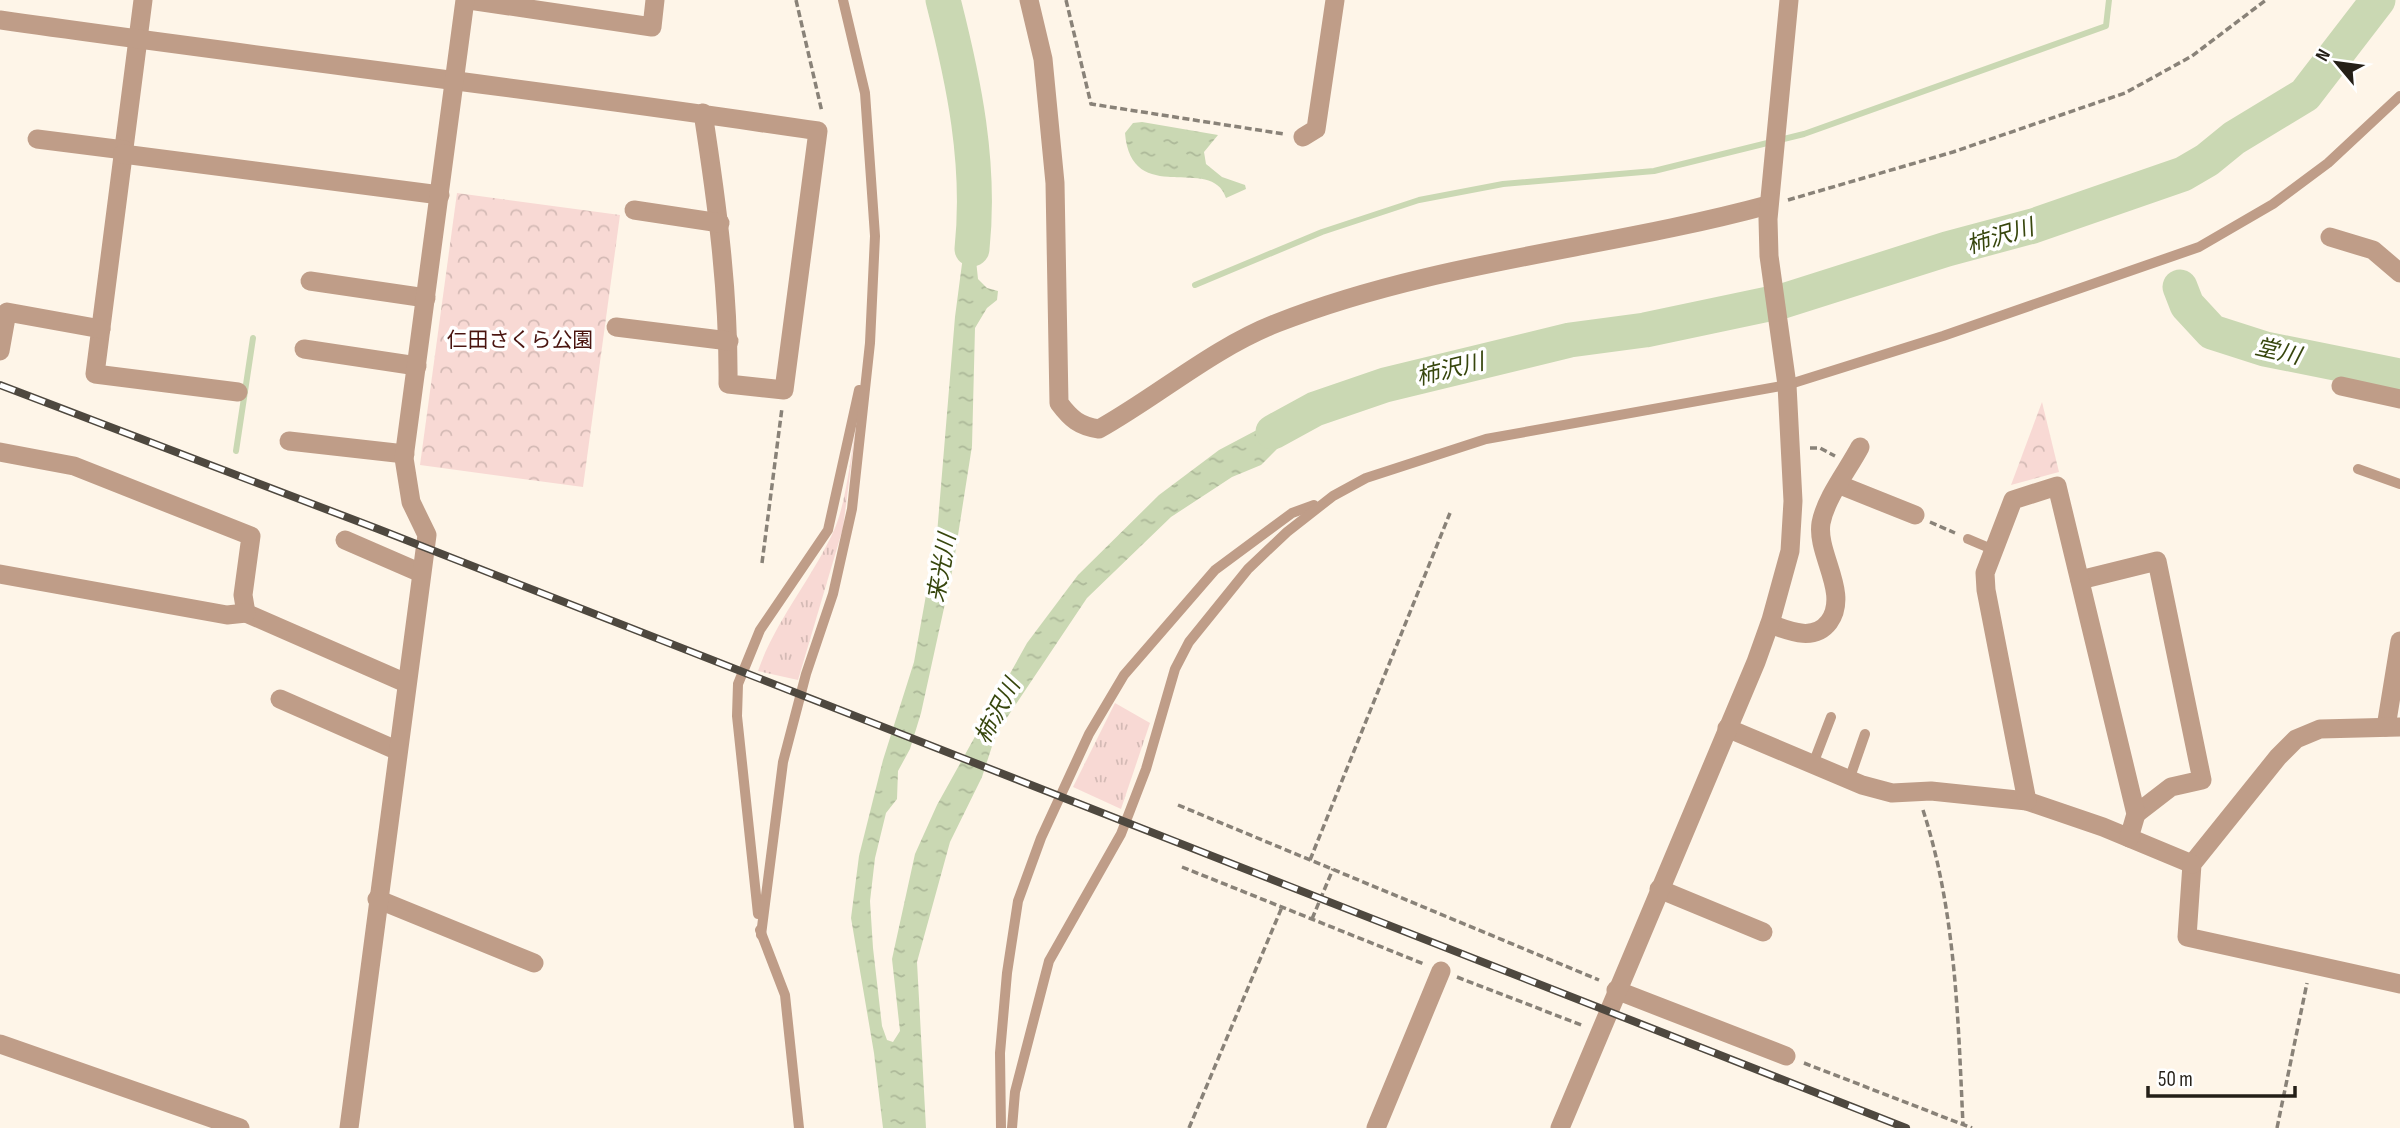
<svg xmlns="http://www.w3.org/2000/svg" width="2400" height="1128" font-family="'Sofia Sans Condensed','Noto Sans JP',sans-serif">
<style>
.grass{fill:url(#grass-tufts)}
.park{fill:url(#park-crowns)}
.water{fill:url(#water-ripples)}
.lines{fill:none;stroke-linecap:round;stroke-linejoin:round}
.stream{stroke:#cad8b3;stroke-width:6}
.river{stroke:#cad8b3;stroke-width:35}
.path{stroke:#898278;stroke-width:3.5;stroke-dasharray:7 3.5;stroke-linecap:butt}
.service{stroke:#bf9d88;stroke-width:10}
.minor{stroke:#bf9d88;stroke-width:19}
.tertiary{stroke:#bf9d88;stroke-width:19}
.rail-casing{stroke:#4e483f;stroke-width:8}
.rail{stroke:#fff;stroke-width:5;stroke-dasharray:16;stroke-linecap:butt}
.labels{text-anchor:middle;stroke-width:7;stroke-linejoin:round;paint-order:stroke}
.park-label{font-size:21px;fill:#4a1510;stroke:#fff}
.water-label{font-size:23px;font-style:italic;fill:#37460d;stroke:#fff}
</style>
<defs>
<pattern id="grass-tufts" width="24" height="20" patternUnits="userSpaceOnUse" patternTransform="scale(1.75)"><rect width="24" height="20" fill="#f8d9d4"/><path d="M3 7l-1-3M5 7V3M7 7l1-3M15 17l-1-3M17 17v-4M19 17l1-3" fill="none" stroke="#d4bab5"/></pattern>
<pattern id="park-crowns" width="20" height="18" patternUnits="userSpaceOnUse" patternTransform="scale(1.75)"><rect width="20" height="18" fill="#f8d9d4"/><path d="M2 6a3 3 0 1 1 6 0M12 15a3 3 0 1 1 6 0" fill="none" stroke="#d4bab5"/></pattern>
<pattern id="water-ripples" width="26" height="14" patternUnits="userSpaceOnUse" patternTransform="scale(1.75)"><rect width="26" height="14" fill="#cad8b3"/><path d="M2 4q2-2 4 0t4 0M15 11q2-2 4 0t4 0" fill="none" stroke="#adb999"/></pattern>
</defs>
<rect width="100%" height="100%" fill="#fef5e8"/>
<g class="grass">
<path d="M856 427 843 528 798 680 758 671C776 619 813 578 835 528 847 498 850 459 856 427Z"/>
<polygon points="1115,703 1150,723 1121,809 1073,787"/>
</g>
<g class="park">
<polygon points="457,193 620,215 583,487 420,465"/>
<polygon points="2042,402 2059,472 2011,485"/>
</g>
<g class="water">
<path d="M1142 122 1218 135 1204 152 1206 164 1222 177 1245 185 1246 189 1226 198C1212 153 1131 209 1125 133L1133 123Z"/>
<polygon points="983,202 976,260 978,279 987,288 998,291 997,300 987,308 975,328 972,446 953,567 921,713 910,749 898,771 897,799 886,813 875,858 870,901 873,948 882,1026 887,1040 893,1042 900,1031 892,959 915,854 937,805 1027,643 1078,575 1159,495 1219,450 1312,401 1319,418 1286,440 1261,465 1232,477 1171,517 1087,598 996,734 982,777 950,842 917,962 926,1128 883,1128 874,1053 851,918 859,856 883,760 914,662 937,534 955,317 970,203"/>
</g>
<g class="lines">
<g class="stream">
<polyline points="1195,285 1322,232 1419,200 1503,184 1654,171 1804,134 2106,26 2109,0"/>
<polyline points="236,451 253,338"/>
</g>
<g class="river">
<path d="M943 0C964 82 981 164 972 249"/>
<polyline points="2180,287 2187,305 2212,332 2265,349 2400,376"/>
<polyline points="1273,432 1315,409 1385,385 1570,340 1645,330 1783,301 1947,249 2033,226 2183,174 2207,160 2234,138 2305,95 2378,0"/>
</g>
<g class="path">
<polyline points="796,0 822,112"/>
<polyline points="1066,0 1091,104 1284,134"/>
<polyline points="1788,200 1953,152 2125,93 2192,56 2266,0"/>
<polyline points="1810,448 1820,448 1835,456"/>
<polyline points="1930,522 1955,533"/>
<polyline points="762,563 782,408"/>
<polyline points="1178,805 1599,980"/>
<path d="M1923 810C1956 912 1958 1019 1963 1125"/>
<polyline points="1310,860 1450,513"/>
<polyline points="1182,867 1424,964"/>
<polyline points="1312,919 1333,869"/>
<polyline points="1457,977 1584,1026"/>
<polyline points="1804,1063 1972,1128"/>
<polyline points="1189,1128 1282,907"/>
<polyline points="2277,1128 2307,983"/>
</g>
<g class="service">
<polyline points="2358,469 2400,484"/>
<polyline points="1968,539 1994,550"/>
<polyline points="1813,764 1831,717"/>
<polyline points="1849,780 1865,734"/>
<polyline points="758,914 737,716 738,684 760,630 828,530 859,390"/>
<polyline points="760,930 785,995 799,1128"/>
<polyline points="761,935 783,762 806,674 833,594 852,509 870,343 875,236 865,93 843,0"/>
<polyline points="1001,1128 1000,1053 1007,973 1018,901 1041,838 1089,734 1124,675 1215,570 1292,513 1314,505"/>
<polyline points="1012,1128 1015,1092 1049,961 1121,834 1146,769 1175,669 1189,642 1248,569 1287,532 1333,496 1366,478 1486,439 1787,385 1943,336 2199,247 2273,204 2328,163 2400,96"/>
</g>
<g class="minor">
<polyline points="143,0 95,374 238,392"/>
<polyline points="469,0 652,27 655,0"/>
<path d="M1029 0 1043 59 1055 183 1059 403C1071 419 1079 426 1099 429 1158 396 1213 348 1277 323 1435 261 1606 249 1768 205"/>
<path d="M0 20C273 59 546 90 818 131L784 390 728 384C729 293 717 203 703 113"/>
<polyline points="1303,137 1316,129 1335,0"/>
<polyline points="37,139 124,150"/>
<polyline points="123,154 440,195"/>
<polyline points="634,210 720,223"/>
<polyline points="2330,237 2373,250 2400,273"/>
<polyline points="310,281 426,298"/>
<polyline points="616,327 729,341"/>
<polyline points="304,349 417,366"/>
<polyline points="0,351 7,312 101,329"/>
<polyline points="2341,386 2400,399"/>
<polyline points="289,441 405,454"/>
<polyline points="0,452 74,466 251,536 243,595 246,613 406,683"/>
<polyline points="1840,485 1915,515"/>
<polyline points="345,540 421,573"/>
<polyline points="0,574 227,615 246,613"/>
<polyline points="2080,580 2157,561 2202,780 2171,787 2136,814"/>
<path d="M1770 624C1789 631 1814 642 1829 622 1850 593 1816 554 1821 523 1826 497 1848 470 1860 447"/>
<polyline points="280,699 396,750"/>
<polyline points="2386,727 2400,641"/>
<polyline points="2400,727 2320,729 2296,739 2278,757 2192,864 2187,937 2400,984"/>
<polyline points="1727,728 1862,785 1892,793 1931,791 2027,801 2103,827 2192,864"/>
<polyline points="2027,801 1986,590 1985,573 2013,500 2057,486 2136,814 2129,838"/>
<polyline points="1659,889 1763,932"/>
<polyline points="377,899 534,963"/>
<polyline points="1616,990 1786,1056"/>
<polyline points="349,1128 427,535 411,502 404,458 465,0"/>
<polyline points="1376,1128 1441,971"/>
</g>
<g class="tertiary">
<polyline points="0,1044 240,1128"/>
<polyline points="1560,1128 1756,662 1771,620 1790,551 1793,501 1787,385 1769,256 1768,219 1789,0"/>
</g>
<defs>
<polyline id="rail" points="0,385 378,529 1906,1128"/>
</defs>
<use href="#rail" class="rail-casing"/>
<use href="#rail" class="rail"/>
</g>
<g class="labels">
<g class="park-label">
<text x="520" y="347">仁田さくら公園</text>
</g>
<g class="water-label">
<text transform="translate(2000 236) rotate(-17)" y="8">柿沢川</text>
<text transform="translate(2278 351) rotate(13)" y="8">堂川</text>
<text transform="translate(1450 369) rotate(-14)" y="8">柿沢川</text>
<text transform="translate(941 568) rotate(-80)" y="8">来光川</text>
<text transform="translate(997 711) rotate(-62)" y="8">柿沢川</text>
</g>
</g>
<g transform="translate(2337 63) rotate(299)" stroke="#ffffff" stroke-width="5" paint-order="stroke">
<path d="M0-5L12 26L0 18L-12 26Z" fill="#241f17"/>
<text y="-10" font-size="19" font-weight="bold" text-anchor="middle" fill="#241f17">N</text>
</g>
<path d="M2148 1086v10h147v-10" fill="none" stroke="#241f17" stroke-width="3.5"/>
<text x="2158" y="1086" font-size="21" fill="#241f17" stroke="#ffffff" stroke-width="5" paint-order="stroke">50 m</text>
</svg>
